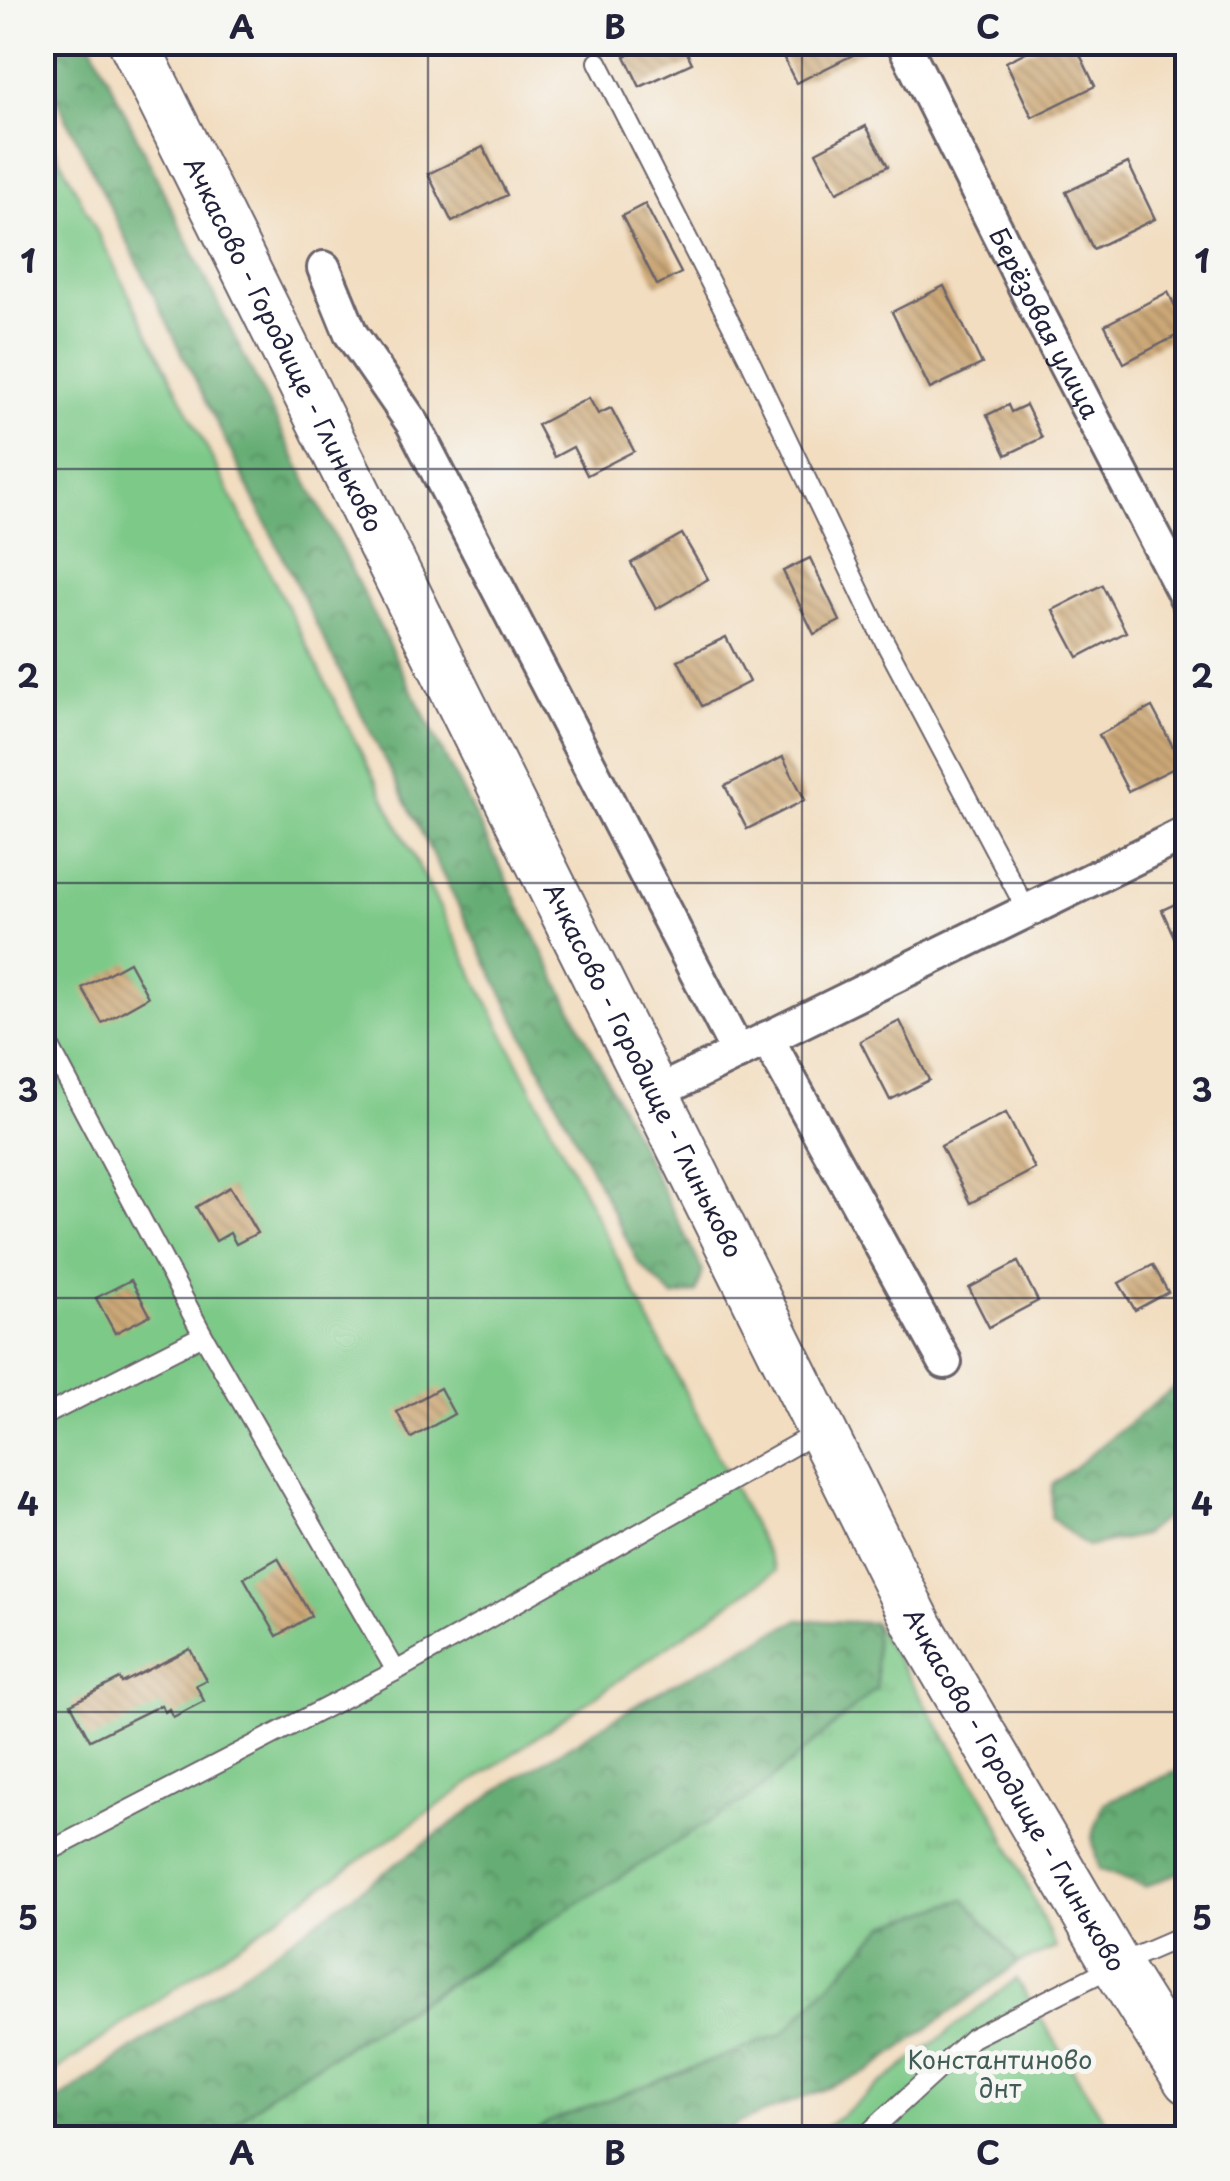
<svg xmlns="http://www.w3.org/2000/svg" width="1230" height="2181" font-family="'Playpen Sans',sans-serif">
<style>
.grass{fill:url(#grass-tufts);stroke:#507662;stroke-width:2.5}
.forest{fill:url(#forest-crowns);stroke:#446858;stroke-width:2.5}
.garden{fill:#7dc988;stroke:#507662;stroke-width:2.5}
.building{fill:url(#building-back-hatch)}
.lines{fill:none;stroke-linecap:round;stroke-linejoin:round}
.lane-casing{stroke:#6b636a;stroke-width:22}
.street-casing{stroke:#6b636a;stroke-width:38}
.secondary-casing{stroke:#6b636a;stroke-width:52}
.lane{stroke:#fff;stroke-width:18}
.street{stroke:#fff;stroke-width:32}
.secondary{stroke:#fff;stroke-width:48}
.grid{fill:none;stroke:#22223b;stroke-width:2.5;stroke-opacity:0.55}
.labels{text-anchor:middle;stroke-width:10;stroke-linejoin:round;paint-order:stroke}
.street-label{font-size:25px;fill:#22223b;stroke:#f6f6f2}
.park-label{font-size:25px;fill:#425c56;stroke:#f6f6f2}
.neatline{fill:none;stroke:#22223b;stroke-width:4}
.grid-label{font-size:32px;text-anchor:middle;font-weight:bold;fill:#22223b}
</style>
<defs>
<pattern id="grass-tufts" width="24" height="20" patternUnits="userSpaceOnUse" patternTransform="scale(2.5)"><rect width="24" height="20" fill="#7dc988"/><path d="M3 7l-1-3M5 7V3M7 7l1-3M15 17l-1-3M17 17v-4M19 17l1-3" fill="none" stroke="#6cac76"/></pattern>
<pattern id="forest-crowns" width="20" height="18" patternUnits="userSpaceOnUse" patternTransform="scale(2.5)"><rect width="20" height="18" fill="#66ad74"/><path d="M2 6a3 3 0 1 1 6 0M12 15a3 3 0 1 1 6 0" fill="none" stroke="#548c60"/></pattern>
<pattern id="building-back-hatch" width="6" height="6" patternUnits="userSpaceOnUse" patternTransform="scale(2.5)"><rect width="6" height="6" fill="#cca877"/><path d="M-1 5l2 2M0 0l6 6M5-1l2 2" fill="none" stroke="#a58863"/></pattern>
</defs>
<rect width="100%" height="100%" fill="#f6f6f2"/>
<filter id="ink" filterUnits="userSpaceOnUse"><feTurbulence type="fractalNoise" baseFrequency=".01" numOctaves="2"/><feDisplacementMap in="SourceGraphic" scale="20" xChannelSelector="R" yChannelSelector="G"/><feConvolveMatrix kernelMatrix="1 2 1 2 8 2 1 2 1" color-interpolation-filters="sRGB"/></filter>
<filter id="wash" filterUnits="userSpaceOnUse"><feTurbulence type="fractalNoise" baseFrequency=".0048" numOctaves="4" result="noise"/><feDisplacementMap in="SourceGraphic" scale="40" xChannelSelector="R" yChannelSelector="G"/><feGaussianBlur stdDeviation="2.25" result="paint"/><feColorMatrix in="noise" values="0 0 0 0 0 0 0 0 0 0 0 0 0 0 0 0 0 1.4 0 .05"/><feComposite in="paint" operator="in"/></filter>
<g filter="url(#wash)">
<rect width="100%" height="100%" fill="#f2ddc0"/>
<polygon class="grass" points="874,1623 993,1812 1056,1948 1018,1963 965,1899 886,1925 783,2034 548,2122 526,2138 219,2138 272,2092 527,1937 877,1688"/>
<g class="forest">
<polygon points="43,42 91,43 229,326 703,1271 696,1293 673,1297 638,1262 307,606 43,71"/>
<polygon points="1187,1377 1187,1500 1143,1535 1087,1547 1051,1518 1052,1485"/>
<polygon points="798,1620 874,1623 877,1688 756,1793 272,2092 219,2138 43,2138 43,2111 324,1916 507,1784 654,1694"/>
<polygon points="1187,1767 1187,1869 1145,1887 1099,1869 1092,1837 1104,1803"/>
<polygon points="965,1899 1018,1963 868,2072 736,2124 724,2138 526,2138 548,2122 783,2034 886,1925"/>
</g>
<g class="garden">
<polygon points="42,123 776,1571 43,2080 42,2080"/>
<polygon points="1016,1979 1116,2138 812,2138"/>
</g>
<g id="blocks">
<g class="building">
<polygon points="655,42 682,42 692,63 640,87 625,56"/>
<polygon points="776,42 879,42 796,83"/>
<polygon points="1046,42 1074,42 1095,86 1032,117 1006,62"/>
<polygon points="866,126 888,166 837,192 816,152"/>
<polygon points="483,147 507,195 452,222 428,174"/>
<polygon points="1128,163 1155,219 1093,249 1066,192"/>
<polygon points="645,204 681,273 657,285 622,216"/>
<polygon points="944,286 982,364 930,389 892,312"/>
<polygon points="1168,292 1187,330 1124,363 1105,325"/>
<polygon points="589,398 598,414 611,408 634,451 587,475 573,447 554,457 537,425"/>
<polygon points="1008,405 1011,412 1026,405 1042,438 1006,455 987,415"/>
<polygon points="682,534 708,579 656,609 631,563"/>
<polygon points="810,558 840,621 814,634 783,571"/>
<polygon points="1102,585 1126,632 1078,657 1053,610"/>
<polygon points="726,637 749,682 702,706 678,660"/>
<polygon points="1152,707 1182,764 1128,791 1099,735"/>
<polygon points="783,757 805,800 747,829 725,786"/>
<polygon points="1188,898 1188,968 1162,910"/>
<polygon points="129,962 148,997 102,1023 82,988"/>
<polygon points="900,1021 929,1080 890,1100 860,1041"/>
<polygon points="1006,1113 1035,1169 970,1203 941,1146"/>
<polygon points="230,1187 257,1233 236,1244 230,1233 216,1241 196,1207"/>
<polygon points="1018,1262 1038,1301 989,1327 969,1288"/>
<polygon points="1153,1265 1168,1292 1135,1310 1119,1283"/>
<polygon points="131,1280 150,1315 115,1333 96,1298"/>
<polygon points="440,1388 454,1414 411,1438 397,1412"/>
<polygon points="278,1558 311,1616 277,1636 244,1578"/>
<polygon points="190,1649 206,1680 196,1685 204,1701 173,1717 169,1709 165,1712 161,1705 90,1740 71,1704 120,1679 122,1683"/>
</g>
</g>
</g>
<g filter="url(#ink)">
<use href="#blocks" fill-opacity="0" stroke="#6b636a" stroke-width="2.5"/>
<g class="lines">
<defs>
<g id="lane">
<polyline points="598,62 751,363 878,629 1027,911"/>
<polyline points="42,1032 203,1335 396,1671 821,1430"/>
<polyline points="42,1417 203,1335"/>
<polyline points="42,1855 396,1671"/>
<polyline points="863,2138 972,2038 1116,1965 1188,1934"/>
</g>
<g id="street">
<path id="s1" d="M903 42 1034 305 1188 601"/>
<polyline points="324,268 351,334 413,424 738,1053"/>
<polyline points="767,1038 945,1362"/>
<polyline points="654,1094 1188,832"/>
</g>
<g id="secondary">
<path id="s2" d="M133 42 919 1627 1116 1965 1188 2080"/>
</g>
</defs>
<use href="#lane" class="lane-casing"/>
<use href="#street" class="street-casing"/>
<use href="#secondary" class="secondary-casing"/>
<use href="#lane" class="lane"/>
<use href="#street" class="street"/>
<use href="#secondary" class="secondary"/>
</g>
</g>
<path class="grid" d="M428 42V2138M802 42V2138M42 469H1188M42 883H1188M42 1298H1188M42 1712H1188"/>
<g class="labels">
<g class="street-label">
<text dy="9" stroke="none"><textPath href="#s1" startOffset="315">Берёзовая улица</textPath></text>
<text dy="9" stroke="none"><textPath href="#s2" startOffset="338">Ачкасово - Городище - Глиньково</textPath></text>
<text dy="9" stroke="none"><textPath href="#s2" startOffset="1148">Ачкасово - Городище - Глиньково</textPath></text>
<text dy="9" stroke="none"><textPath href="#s2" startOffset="1958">Ачкасово - Городище - Глиньково</textPath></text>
</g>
<g class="park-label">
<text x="1000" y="2069">Константиново<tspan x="1000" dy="29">днт</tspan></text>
</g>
</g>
<rect width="1230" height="2181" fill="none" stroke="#f6f6f2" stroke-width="110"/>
<rect x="55" y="55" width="1120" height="2071" class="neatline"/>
<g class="grid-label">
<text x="242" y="39">A</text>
<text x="615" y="39">B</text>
<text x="988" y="39">C</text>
<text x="28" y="273">1</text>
<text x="1202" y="273">1</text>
<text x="28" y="688">2</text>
<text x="1202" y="688">2</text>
<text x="28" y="1102">3</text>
<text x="1202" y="1102">3</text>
<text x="28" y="1516">4</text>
<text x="1202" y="1516">4</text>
<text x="28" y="1930">5</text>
<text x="1202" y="1930">5</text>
<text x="242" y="2165">A</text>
<text x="615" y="2165">B</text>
<text x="988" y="2165">C</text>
</g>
</svg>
